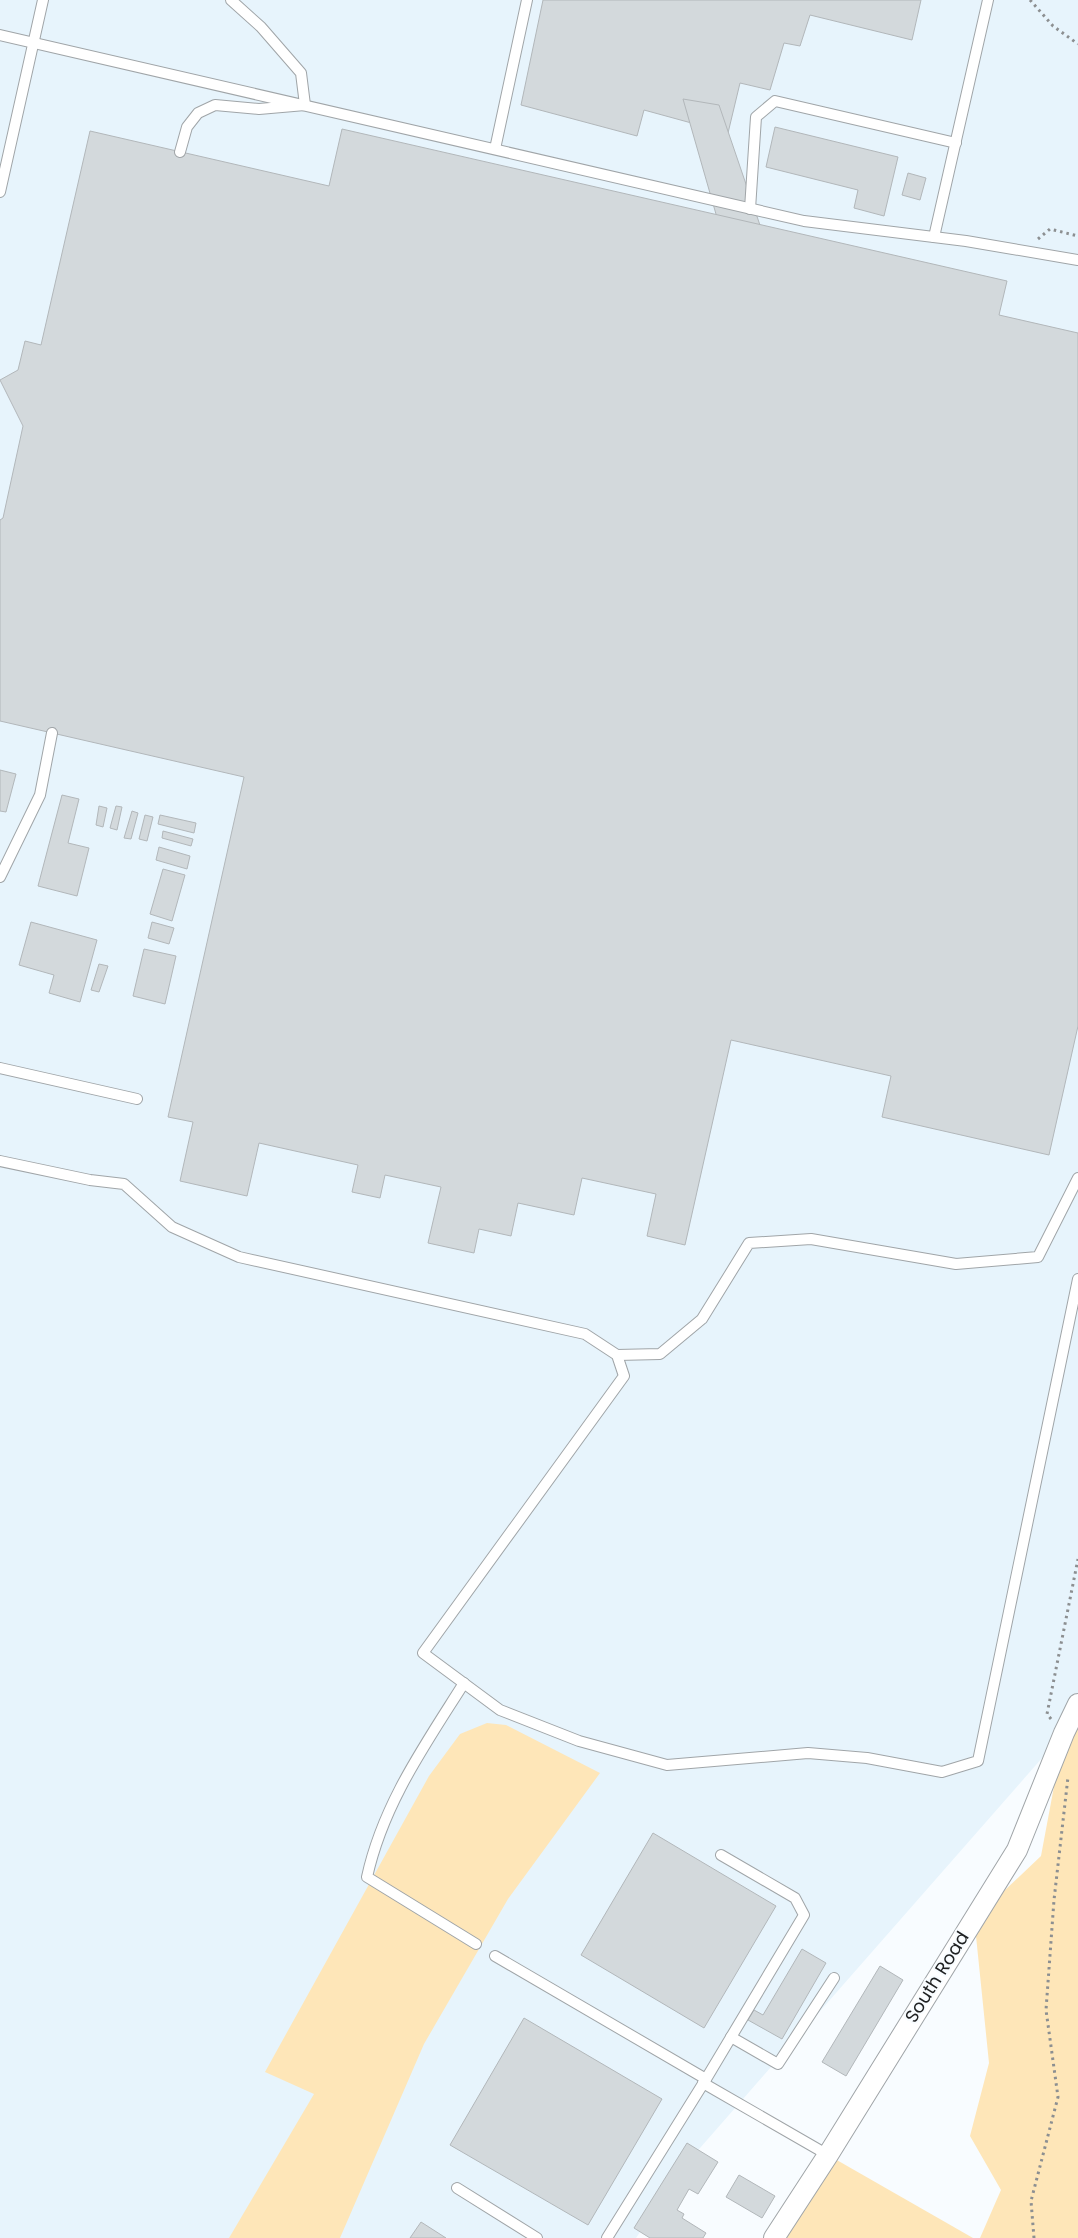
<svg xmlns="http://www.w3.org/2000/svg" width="1078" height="2238" font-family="Poppins,sans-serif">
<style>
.built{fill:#e7f4fc}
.green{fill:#fee6b8}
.building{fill:#d3d9dc;stroke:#b2b7ba}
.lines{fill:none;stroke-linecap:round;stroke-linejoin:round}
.lane-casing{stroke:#a0a5a8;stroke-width:12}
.street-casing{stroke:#a0a5a8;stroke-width:22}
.path{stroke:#8c8f91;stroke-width:3;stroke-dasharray:2.5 4;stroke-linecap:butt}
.lane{stroke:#fff;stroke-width:10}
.street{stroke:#fff;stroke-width:20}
.labels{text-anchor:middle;stroke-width:4;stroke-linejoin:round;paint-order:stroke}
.street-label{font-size:18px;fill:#202223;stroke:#f8fcff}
</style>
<rect width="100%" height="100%" fill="#f8fcff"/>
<polygon class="built" points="0,0 1078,0 1078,1704 1064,1733 686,2164 636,2238 0,2238"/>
<g class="green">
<polygon points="1078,1706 1078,2238 980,2238 1001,2190 970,2136 989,2063 976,1936 1004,1891 1041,1856 1064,1733"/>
<polygon points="487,1723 506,1725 600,1773 508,1899 424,2044 340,2238 229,2238 314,2094 265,2072 429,1776 460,1734"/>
<polygon points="828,2155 973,2238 774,2238"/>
</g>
<g class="building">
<polygon points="543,0 921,0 912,40 810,15 800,46 784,43 770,90 740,83 728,133 644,110 637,136 521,105"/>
<polygon points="683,99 719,105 778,278 736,268 739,248 726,249"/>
<polygon points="775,127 898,157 884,216 854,208 858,190 766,167"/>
<polygon points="342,129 1007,281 999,315 1078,333 1078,1026 1049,1155 882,1117 891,1076 731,1040 685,1245 647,1236 656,1194 582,1178 574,1215 518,1203 511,1236 479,1229 474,1253 428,1243 441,1187 385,1175 380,1198 352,1192 358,1165 259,1143 247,1196 180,1181 193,1122 168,1117 244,777 0,721 0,520 3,518 23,426 0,380 18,370 25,341 41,345 90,131 329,186"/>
<polygon points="908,173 926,178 920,200 902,195"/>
<polygon points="0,770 16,774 6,812 0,811"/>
<polygon points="62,795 79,799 68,843 89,848 77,896 38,886"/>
<polygon points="99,806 107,808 103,827 96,825"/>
<polygon points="116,806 122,807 117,830 110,828"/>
<polygon points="132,811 138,813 131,839 124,838"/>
<polygon points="145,815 153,817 147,841 139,839"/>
<polygon points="160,815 196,823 194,833 158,824"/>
<polygon points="163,831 193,839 191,846 162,838"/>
<polygon points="159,847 190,856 187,869 156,860"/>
<polygon points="163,869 185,875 172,921 150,914"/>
<polygon points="31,922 97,940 80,1002 49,993 54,975 19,965"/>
<polygon points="152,922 174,928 169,944 148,938"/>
<polygon points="144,949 176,956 165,1004 133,996"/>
<polygon points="99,964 108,966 99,992 91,990"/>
<polygon points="653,1833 776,1906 704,2028 581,1955"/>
<polygon points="802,1949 826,1963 782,2039 748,2020 754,2010 763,2015"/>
<polygon points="880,1966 903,1980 846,2076 822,2062"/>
<polygon points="524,2018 662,2099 588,2225 450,2145"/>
<polygon points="687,2143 718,2162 698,2194 689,2189 677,2210 684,2214 682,2218 706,2233 703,2238 650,2238 634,2228"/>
<polygon points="739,2175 775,2196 762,2218 726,2197"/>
<polygon points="421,2222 446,2238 410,2238"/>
</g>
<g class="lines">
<defs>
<g id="lane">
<polyline points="0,35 804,221 966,241 1078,260"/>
<polyline points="495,149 527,0"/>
<polyline points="180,152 187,127 198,113 215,105 259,109 305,105 301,73 261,27 231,0"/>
<polyline points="0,192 43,0"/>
<polyline points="750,209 756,117 775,101 956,143"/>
<polyline points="934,237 988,0"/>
<polyline points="0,877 40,795 52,733"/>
<polyline points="0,1068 137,1099"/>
<polyline points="0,1161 90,1180 124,1184 172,1227 239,1257 585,1334 617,1355 624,1376 423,1653 500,1710 579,1741 667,1765 808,1753 867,1758 942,1772 978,1761 1078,1279"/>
<polyline points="617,1355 660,1354 702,1319 749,1243 811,1239 956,1264 1038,1257 1078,1178"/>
<path d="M464 1683C425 1745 383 1804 367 1877L476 1944"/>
<polyline points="495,1956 706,2079"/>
<polyline points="731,2037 778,2064 834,1978"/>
<polyline points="703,2083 828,2155"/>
<polyline points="457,2188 537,2238"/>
<polyline points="607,2238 706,2079 804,1915 795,1898 721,1855"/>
</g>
<polyline id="street" points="774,2238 828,2155 1017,1850 1064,1733 1078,1704"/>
</defs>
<use href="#lane" class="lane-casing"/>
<use href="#street" class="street-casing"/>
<g class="path">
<polyline points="1030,0 1053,26 1078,44"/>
<polyline points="1038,239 1050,229 1078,236"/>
<polyline points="1051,1719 1047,1714 1078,1559"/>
<polyline points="1034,2238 1031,2201 1058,2097 1046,2010 1054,1900 1068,1777"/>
</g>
<use href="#lane" class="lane"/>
<use href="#street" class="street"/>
</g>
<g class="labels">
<g class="street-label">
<text transform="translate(937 1977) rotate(-58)" y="6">South Road</text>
</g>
</g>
</svg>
